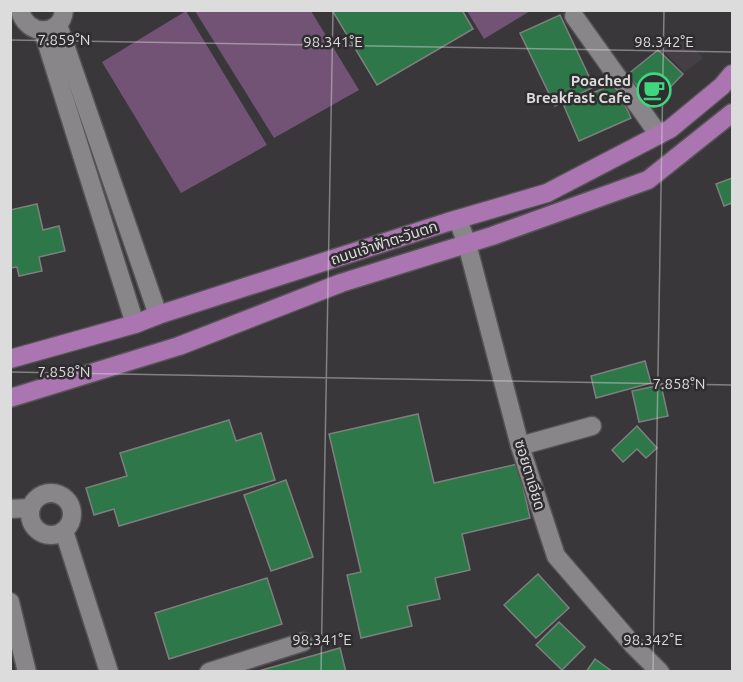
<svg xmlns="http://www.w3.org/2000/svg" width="743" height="682" font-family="Ubuntu,'Noto Sans Thai',sans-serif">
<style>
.built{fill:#453e45}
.green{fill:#725376}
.building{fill:#2d7748;stroke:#7d807e;stroke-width:1.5}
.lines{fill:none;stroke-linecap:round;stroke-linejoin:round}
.minor-casing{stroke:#555356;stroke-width:21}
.major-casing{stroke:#555356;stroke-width:21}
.minor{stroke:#898689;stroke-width:18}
.major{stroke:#ab75b1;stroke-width:18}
.ticks{fill:none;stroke:#dddcdd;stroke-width:1.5;stroke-opacity:0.45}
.labels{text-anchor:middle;stroke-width:5;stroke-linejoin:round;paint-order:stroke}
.poi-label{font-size:15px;font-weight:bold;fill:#dddcdd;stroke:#2f2d2f;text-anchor:end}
.street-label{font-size:15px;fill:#dddcdd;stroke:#2f2d2f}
.ticks-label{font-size:15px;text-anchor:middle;fill:#dddcdd;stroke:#2f2d2f;stroke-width:5;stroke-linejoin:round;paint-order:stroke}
</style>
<rect width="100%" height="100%" fill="#393739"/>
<polygon class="built" points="679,33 703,58 685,72 661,49"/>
<g class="green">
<polygon points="186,11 267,145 181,193 102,62"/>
<polygon points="195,11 311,11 359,90 274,138"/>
<polygon points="467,11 530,11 484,39"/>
</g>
<g class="building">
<polygon points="332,10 462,10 473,29 377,85"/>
<polygon points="560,15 594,87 555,106 520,33"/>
<polygon points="658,50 683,74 654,104 627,75"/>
<polygon points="615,83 631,118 579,141 564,106"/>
<polygon points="732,178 732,203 724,206 716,184"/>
<polygon points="37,204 43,230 59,226 65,251 39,257 42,271 19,276 17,267 10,268 10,210"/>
<polygon points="645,361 651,383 596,398 591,376"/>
<polygon points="661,385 668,416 639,422 632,391"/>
<polygon points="418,414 434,483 518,464 530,518 462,534 470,570 435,578 440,599 407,606 412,626 361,638 347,575 361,572 329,434"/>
<polygon points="229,420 236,441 261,433 275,480 119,526 114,509 94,515 86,488 127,476 120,453"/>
<polygon points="637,426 657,448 646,458 637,449 623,462 612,450"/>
<polygon points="286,480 313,557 271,571 244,495"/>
<polygon points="538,574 569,608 536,638 504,605"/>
<polygon points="267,578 282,624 169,659 155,613"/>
<polygon points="559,622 585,647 562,670 536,645"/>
<polygon points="340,648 346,672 255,672"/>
<polygon points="595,659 613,672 586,672"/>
</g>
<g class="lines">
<defs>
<g id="minor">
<path d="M20 10C26 37 62 37 64 10"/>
<polyline points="574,16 659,135"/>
<polyline points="58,25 158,315"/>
<polyline points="43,31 135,324"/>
<polyline points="458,220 467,244 520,446 556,556 633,645 660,672"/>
<polyline points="520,446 592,426"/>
<circle cx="51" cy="514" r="21"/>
<polyline points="10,509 30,508"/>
<polyline points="64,531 109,672"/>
<polyline points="10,602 27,672"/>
<polyline points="209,672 303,642"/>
</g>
<g id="major">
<polyline points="10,359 135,324 158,315 448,222 547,193 670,129 722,86 732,74"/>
<polyline points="10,398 179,346 341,283 492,236 648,180 732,113"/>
</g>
</defs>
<use href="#minor" class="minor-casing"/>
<use href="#major" class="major-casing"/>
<use href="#minor" class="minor"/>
<use href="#major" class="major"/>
</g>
<path class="ticks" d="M10 40 732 52M10 372 732 385M321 672 333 10M653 672 664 10"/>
<defs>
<symbol id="cafe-ring" viewBox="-11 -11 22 22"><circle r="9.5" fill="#2f2d2f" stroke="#3fd77d" stroke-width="1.5"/><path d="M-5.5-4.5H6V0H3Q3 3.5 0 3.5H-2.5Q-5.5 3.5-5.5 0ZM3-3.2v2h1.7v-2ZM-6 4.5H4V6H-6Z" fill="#3fd77d"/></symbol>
</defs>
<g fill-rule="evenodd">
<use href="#cafe-ring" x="635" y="71" width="38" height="38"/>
</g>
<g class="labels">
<g class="poi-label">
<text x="631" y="86">Poached<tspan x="631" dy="17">Breakfast Cafe</tspan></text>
</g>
<g class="street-label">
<text transform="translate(384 243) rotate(-18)" y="5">ถนนเจ้าฟ้าตะวันตก</text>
<text transform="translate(530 475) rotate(73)" y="5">ซอยตาเอียด</text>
</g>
</g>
<g class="ticks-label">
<text x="64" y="45">7.859°N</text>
<text x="333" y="47">98.341°E</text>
<text x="664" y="47">98.342°E</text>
<text x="64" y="377">7.858°N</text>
<text x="679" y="389">7.858°N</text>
<text x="322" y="645">98.341°E</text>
<text x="653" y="645">98.342°E</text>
</g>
<rect width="743" height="682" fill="none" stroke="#dddcdd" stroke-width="24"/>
</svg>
